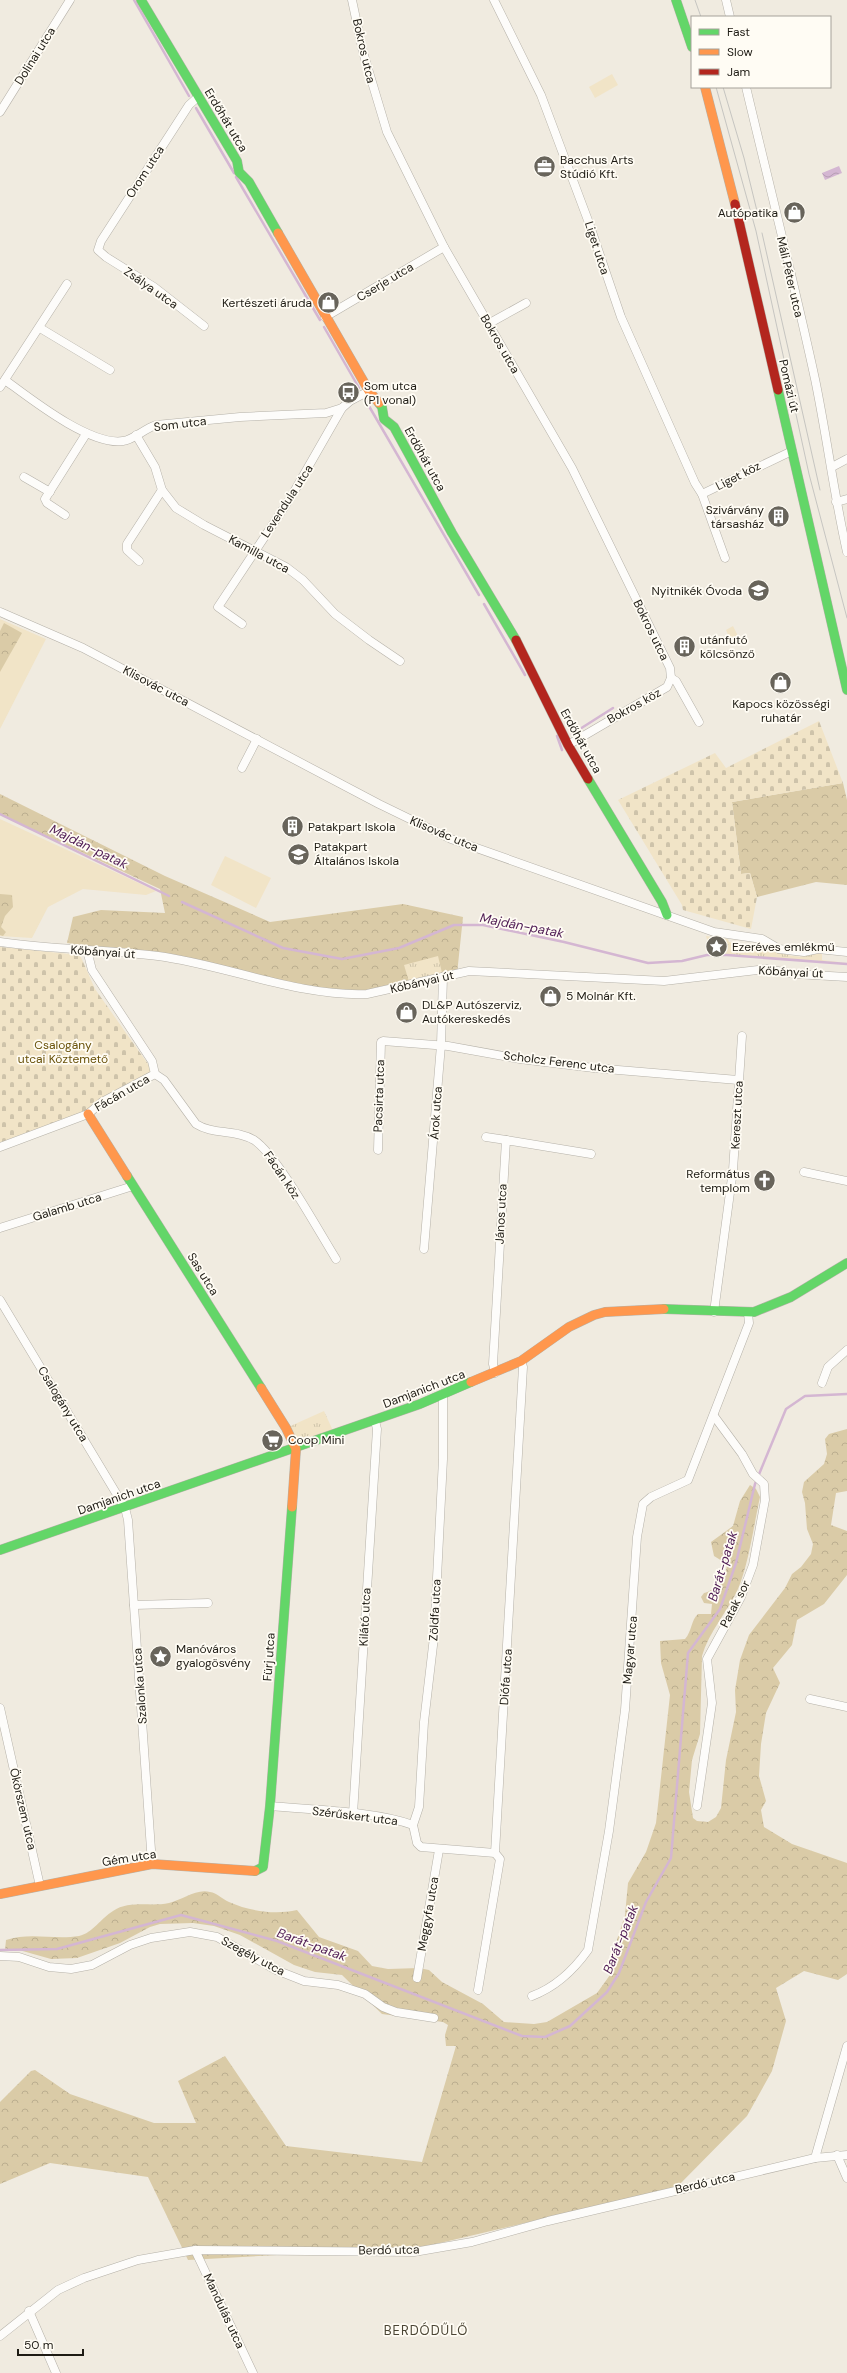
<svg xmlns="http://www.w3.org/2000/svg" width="847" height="2373" font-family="'DM Sans',sans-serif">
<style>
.grass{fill:#f1e4c7}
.forest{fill:url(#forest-crowns)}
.cemetery{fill:url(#cemetery-stones)}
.park{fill:url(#park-tufts)}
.water{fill:url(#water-waves)}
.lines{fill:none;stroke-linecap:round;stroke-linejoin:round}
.stream{stroke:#d4b6d2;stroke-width:2.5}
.street-casing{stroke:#b5b1a8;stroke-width:9}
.fast-casing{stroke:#b5b1a8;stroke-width:10}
.slow-casing{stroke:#b5b1a8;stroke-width:10}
.jam-casing{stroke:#b5b1a8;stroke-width:10}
.street{stroke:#fdfcfa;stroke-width:8}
.fast{stroke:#63d668;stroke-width:9}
.slow{stroke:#ff974d;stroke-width:9}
.jam{stroke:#b3261e;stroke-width:9}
.tram{stroke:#c6c5c1;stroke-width:1}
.labels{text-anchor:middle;stroke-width:3.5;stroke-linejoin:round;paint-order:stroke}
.street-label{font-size:12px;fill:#1e1b14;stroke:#fffcf4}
.poi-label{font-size:12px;fill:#1e1b14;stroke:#fffcf4;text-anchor:start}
.park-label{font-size:12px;fill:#685109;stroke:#fffcf4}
.water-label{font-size:13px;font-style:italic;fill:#4f1c54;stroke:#fffcf4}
.neighbourhood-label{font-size:13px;letter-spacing:1px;fill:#4b4534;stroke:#fffcf4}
</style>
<defs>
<pattern id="forest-crowns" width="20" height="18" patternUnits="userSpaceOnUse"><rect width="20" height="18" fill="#dacba7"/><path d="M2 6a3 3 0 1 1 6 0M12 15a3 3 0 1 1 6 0" fill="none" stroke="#bbae8f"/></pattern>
<pattern id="cemetery-stones" width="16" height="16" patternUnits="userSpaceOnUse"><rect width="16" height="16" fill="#f1e4c7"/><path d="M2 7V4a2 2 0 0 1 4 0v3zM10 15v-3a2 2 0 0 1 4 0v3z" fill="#cec3aa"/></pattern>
<pattern id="park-tufts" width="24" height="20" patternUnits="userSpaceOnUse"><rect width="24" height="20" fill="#f1e4c7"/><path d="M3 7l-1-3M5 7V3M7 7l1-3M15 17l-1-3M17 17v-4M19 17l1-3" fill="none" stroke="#cec3aa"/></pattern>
<pattern id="water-waves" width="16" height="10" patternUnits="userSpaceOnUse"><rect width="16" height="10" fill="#d4b6d2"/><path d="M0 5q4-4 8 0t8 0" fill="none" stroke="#b69cb3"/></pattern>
</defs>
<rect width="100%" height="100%" fill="#f0ebe0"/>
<g class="grass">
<polygon points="612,74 618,85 595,98 589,87"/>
<polygon points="0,619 46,639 0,729"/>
<polygon points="733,626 740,640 732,644 726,630"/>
<polygon points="0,819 156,891 146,895 83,889 48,907 32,938 0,936"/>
<polygon points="225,856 271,878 256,908 211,885"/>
</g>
<g class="forest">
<polygon points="4,623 22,633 0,672 0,631"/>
<polygon points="843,783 847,800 847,885 816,882 757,897 750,873 741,874 732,802"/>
<polygon points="0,794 165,876 270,922 403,904 463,917 457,974 353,995 159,956 67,943 73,917 101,910 165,913 160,889 0,814"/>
<polygon points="0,894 12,895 13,907 5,916 1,927 6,932 3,936 0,935"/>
<path d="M847 1429V1491L836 1493 831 1525 847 1531V1575L824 1604 797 1620 792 1645 773 1668 780 1683 766 1713 761 1744 759 1776 766 1801 761 1810 764 1827 792 1844 847 1863V1974L838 1980 804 1971 776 1988 786 2021 772 2071 747 2116 677 2187 423 2247 188 2260 148 2177 50 2163 0 2184V2102L31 2071 35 2070 70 2094 154 2123H196L178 2081 225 2056 286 2146 422 2162 456 2046H446L445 2035 448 2025 443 2022 382 2014 342 1975 315 1972 294 1965 240 1935 214 1926 193 1923 160 1924 150 1927 120 1943 77 1958 51 1959 19 1950H5L6 1940C30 1932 54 1940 79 1936 93 1933 101 1918 113 1911 129 1900 152 1907 169 1903 182 1900 197 1888 210 1892 217 1893 222 1899 229 1902 249 1911 275 1915 297 1910L319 1937 358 1951 372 1966 388 1969 419 1968 429 1970 442 1982 483 2004 504 2022 534 2024 547 2022 597 1993 610 1975 614 1949 625 1915 628 1883 646 1852 656 1823 670 1695 661 1663 660 1641 685 1639C692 1631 691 1620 698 1614H711L712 1604 704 1603 701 1597 704 1593C715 1591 727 1576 727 1564L714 1556 711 1542 733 1526 740 1501 750 1485 756 1489 760 1497C754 1524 749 1563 738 1589 728 1611 708 1633 702 1656L700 1734 692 1760 689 1792 693 1818 697 1821 708 1822 716 1817 721 1808 726 1760 736 1712 735 1690 740 1660 749 1635 785 1588 792 1574 801 1567 811 1554 813 1544 807 1529 805 1503 802 1492 804 1482 824 1464 827 1454 825 1439 829 1434Z"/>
</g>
<g class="cemetery">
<polygon points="819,721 843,783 732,802 741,874 750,873 757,897 751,929 683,910 682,905 618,800 715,753 726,768"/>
<polygon points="0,947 80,955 95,989 155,1074 95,1107 0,1147"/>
</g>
<g class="park">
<path d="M706 936 728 939 729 942 762 948 763 944C775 952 791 958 806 956 812 955 816 953 822 953V960L847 963 711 953Z"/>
<polygon points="438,956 443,977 410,985 404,965"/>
<polygon points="324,1411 334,1433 296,1449 286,1428"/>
</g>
<polygon class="water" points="839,166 842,173 825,180 822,173"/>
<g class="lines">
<g class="stream">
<polyline points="134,0 189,96"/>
<polyline points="196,108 234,173"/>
<polyline points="236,177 320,320"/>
<polyline points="324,327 359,388"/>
<polyline points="366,401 479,595"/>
<polyline points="484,604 525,675"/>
<polyline points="572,734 613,708"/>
<polyline points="557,736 562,750"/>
<polyline points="0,814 169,896"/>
<polyline points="182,902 283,948 342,959 399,948 454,925 483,925 564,942 648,963 682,961 707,955 727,955 847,964"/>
<polyline points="0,1950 57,1949 181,1915 277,1941 522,2036 545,2037 570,2026 607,1992 619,1973 646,1902 671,1858 688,1653 720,1609 736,1563 755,1484 786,1409 805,1396 847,1394"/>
</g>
<defs>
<g id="street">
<polyline points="352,0 363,52 387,132 444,247 572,468 670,668 671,678 667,687 568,745"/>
<polyline points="494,0 541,95 589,223 621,317 695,483 702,494 725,558"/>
<polyline points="726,0 730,17"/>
<path d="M746 87C769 184 794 282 815 379 827 437 834 495 847 552"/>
<polyline points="198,97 189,105 101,241 98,250 106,257 154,287 204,326"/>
<polyline points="0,112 70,0"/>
<polyline points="325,317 444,247"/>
<polyline points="488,324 526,303"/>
<polyline points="40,328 110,370"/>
<path d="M5 380C31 399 90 446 123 441 133 440 144 429 156 425L240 417 326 413 342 408 350 401 369 391"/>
<polyline points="0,387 67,284"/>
<polyline points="136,435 155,467 162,490 176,508 204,525 286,567 303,580 335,614 369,640 400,661"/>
<polyline points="832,467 847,459"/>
<polyline points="24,477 50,492"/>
<polyline points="702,494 792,451"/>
<polyline points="836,502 847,499"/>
<polyline points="65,515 47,503 45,499 86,434"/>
<polyline points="139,561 127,550 127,544 162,490"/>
<polyline points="0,612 83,648 379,804 451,839 714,932 762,939 779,949 804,952 818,949 847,952"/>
<polyline points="242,624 218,607 291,497 342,408"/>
<polyline points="671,678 676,681 699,722"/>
<polyline points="242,768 257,739"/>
<path d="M0 942C52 950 105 949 158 956 226 965 299 997 367 994L469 971 664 981 766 969 795 974 847 977"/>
<path d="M155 1074 164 1080 196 1124C213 1135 235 1129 254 1140 278 1156 319 1232 336 1259"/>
<polyline points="486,1137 506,1140"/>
<polyline points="0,1147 88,1114 102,1102 155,1074 152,1061 92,970 87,950"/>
<polyline points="378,1150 381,1042 383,1041 448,1046 520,1059 594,1068 738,1080"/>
<polyline points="804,1172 847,1181"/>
<polyline points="0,1228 133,1186"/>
<polyline points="424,1249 441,1045 443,977"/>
<polyline points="0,1300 125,1508 128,1520 152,1864"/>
<polyline points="714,1312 733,1170 742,1036"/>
<polyline points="495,1373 493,1364 506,1140 591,1154"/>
<polyline points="822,1383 828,1367 847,1350"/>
<polyline points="443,1394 443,1459 434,1637 424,1722 419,1807 413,1825 417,1843 421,1847 495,1853"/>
<polyline points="134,1605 208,1603"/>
<polyline points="810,1699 847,1707"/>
<polyline points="0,1708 40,1886"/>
<path d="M270 1806C312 1810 375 1811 413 1825"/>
<polyline points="697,1806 712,1703 707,1659 741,1597 753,1565 765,1500 764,1484 753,1474 742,1454 714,1416"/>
<polyline points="353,1814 377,1429 375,1421"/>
<polyline points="0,1956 19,1957 49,1967 71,1969 92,1965 130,1945 151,1938 190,1932 217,1937 276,1970 304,1981 338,1985 365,1994 383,2007 396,2012 434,2018"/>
<polyline points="417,1978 439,1850"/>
<polyline points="478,1990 500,1859 495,1853 523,1367 521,1361"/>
<path d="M532 1996C556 1987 573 1971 588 1950L609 1831 625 1710 637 1537 643 1504 651 1497 688 1480 749 1323 748 1313"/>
<polyline points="837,2155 847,2178"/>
<polyline points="815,2158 847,2046"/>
<polyline points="195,2250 253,2373"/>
<polyline points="29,2311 56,2373"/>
<polyline points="0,2336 58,2290 84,2278 138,2260 195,2250 414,2252 472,2242 548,2221 815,2158 847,2155"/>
</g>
<g id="fast">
<polyline points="141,0 237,161 239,172 249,182 278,233"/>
<polyline points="676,0 692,47"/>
<polyline points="778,390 847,690"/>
<polyline points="379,403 382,407 384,419 394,427 452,533 516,640"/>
<polyline points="588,779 662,902 667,915"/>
<polyline points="127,1176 261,1388"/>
<polyline points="664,1309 754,1312 791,1297 847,1263"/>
<polyline points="0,1550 420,1404 471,1382"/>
<polyline points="255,1871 263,1867 270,1806 292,1507"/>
</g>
<g id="slow">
<polyline points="705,87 735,204"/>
<polyline points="278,233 369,391 379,403"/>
<polyline points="88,1114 127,1176"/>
<polyline points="471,1382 521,1361 569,1327 594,1315 605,1312 664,1309"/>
<polyline points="261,1388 286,1428 296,1449 292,1507"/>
<polyline points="0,1894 152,1864 255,1871"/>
</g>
<g id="jam">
<polyline points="735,204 778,390"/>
<polyline points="516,640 568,745 588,779"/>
</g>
</defs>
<use href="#street" class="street-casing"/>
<use href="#fast" class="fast-casing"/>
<use href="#slow" class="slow-casing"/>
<use href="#jam" class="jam-casing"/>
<use href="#street" class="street"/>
<use href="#fast" class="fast"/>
<use href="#slow" class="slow"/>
<use href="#jam" class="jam"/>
<g class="tram">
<polyline points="695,0 701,17"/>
<polyline points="716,87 756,231 809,474 847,618"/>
<polyline points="723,87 744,158 758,215"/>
<polyline points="762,233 820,490"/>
</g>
</g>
<defs>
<symbol id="office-disc" viewBox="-11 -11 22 22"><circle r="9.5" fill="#68645b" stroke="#fffcf4"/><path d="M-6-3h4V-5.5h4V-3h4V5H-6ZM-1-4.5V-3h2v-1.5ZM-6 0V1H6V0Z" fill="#fff"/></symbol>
<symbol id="shop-disc" viewBox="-11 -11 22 22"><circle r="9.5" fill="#68645b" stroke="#fffcf4"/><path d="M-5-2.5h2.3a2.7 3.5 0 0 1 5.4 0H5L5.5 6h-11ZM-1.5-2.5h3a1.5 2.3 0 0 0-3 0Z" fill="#fff"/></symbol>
<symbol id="bus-disc" viewBox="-11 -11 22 22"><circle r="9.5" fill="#68645b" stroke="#fffcf4"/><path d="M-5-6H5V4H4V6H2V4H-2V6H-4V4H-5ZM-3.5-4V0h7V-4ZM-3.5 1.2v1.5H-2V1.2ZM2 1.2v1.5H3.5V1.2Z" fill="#fff"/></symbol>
<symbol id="building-disc" viewBox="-11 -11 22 22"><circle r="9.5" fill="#68645b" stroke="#fffcf4"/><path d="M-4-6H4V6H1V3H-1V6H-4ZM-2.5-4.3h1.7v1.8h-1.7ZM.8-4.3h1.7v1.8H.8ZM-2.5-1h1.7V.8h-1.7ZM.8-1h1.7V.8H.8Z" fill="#fff"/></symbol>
<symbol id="school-disc" viewBox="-11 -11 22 22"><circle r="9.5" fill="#68645b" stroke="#fffcf4"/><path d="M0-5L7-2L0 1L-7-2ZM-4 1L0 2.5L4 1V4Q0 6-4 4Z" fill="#fff"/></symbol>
<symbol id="sight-disc" viewBox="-11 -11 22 22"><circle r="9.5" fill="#68645b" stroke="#fffcf4"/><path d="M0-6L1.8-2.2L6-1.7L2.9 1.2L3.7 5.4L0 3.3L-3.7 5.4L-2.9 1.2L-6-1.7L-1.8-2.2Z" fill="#fff"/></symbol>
<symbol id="church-disc" viewBox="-11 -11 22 22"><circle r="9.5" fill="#68645b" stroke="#fffcf4"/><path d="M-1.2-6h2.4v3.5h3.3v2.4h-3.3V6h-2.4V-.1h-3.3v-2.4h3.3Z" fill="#fff"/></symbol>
<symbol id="supermarket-disc" viewBox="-11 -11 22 22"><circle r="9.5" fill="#68645b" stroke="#fffcf4"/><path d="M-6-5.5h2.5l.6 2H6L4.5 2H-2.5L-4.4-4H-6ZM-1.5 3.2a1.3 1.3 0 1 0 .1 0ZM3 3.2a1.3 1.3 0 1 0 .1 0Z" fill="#fff"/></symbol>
</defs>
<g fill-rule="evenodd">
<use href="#office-disc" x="532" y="154" width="25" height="25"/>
<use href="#shop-disc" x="782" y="200" width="25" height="25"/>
<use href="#shop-disc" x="316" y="290" width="25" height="25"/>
<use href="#bus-disc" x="336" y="380" width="25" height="25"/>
<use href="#building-disc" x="766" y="504" width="25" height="25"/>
<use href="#school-disc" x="746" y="578" width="25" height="25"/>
<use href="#building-disc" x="672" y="634" width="25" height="25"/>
<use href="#shop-disc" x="768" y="670" width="25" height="25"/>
<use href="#building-disc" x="280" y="814" width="25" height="25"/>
<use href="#school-disc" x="286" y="842" width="25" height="25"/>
<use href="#sight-disc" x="704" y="934" width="25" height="25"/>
<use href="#shop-disc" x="538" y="984" width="25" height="25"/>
<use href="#shop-disc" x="394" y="1000" width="25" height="25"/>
<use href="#church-disc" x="752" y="1168" width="25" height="25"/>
<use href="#supermarket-disc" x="260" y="1428" width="25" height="25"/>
<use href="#sight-disc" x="148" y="1644" width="25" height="25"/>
</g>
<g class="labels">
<g class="street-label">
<text transform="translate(364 51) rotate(77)" y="4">Bokros utca</text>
<text transform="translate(35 56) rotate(-58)" y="4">Dolinai utca</text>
<text transform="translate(226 120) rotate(59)" y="4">Erdőhát utca</text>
<text transform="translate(145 172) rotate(-57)" y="4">Orom utca</text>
<text transform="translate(597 248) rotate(72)" y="4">Liget utca</text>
<text transform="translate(790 277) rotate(77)" y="4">Máli Péter utca</text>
<text transform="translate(385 282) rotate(-31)" y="4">Cserje utca</text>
<text transform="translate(151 288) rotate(35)" y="4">Zsálya utca</text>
<text transform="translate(500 344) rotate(60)" y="4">Bokros utca</text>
<text transform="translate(789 386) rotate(77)" y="4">Pomázi út</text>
<text transform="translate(180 424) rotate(-7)" y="4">Som utca</text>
<text transform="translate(425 459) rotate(61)" y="4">Erdőhát utca</text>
<text transform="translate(738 476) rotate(-27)" y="4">Liget köz</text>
<text transform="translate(287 501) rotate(-57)" y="4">Levendula utca</text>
<text transform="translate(259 554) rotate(28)" y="4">Kamilla utca</text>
<text transform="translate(651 630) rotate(64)" y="4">Bokros utca</text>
<text transform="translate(156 686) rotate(28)" y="4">Klisovác utca</text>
<text transform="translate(634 706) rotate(-29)" y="4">Bokros köz</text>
<text transform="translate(581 741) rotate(61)" y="4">Erdőhát utca</text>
<text transform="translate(444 834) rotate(23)" y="4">Klisovác utca</text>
<text transform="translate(103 952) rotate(4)" y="4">Kőbányai út</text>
<text transform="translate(791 972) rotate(3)" y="4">Kőbányai út</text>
<text transform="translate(422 982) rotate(-13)" y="4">Kőbányai út</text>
<text transform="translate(559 1062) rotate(7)" y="4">Scholcz Ferenc utca</text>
<text transform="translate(122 1093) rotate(-30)" y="4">Fácán utca</text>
<text transform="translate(379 1096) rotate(-88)" y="4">Pacsirta utca</text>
<text transform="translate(436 1113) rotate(-86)" y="4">Árok utca</text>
<text transform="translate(737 1115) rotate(-87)" y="4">Kereszt utca</text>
<text transform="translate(282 1175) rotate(56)" y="4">Fácán köz</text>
<text transform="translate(67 1207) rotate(-17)" y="4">Galamb utca</text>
<text transform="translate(501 1214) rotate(-87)" y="4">János utca</text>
<text transform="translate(203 1274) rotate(58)" y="4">Sas utca</text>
<text transform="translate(424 1389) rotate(-21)" y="4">Damjanich utca</text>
<text transform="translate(63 1404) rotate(59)" y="4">Csalogány utca</text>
<text transform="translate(119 1497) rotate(-19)" y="4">Damjanich utca</text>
<text transform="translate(735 1604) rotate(-63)" y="4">Patak sor</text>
<text transform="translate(435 1610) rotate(-87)" y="4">Zöldfa utca</text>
<text transform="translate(365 1617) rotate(-87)" y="4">Kilátó utca</text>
<text transform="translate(630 1650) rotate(-85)" y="4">Magyar utca</text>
<text transform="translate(269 1657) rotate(-86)" y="4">Fürj utca</text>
<text transform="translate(506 1677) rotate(-86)" y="4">Diófa utca</text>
<text transform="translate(140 1686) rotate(-94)" y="4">Szalonka utca</text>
<text transform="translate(23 1809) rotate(77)" y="4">Ökörszem utca</text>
<text transform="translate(355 1816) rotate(7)" y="4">Szérűskert utca</text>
<text transform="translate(129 1858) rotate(-9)" y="4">Gém utca</text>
<text transform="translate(428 1914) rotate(-80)" y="4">Meggyfa utca</text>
<text transform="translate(253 1956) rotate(28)" y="4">Szegély utca</text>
<text transform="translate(705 2183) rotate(-13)" y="4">Berdó utca</text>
<text transform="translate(389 2250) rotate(-1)" y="4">Berdó utca</text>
<text transform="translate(224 2311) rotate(65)" y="4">Mandulás utca</text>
</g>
<g class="poi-label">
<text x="560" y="164">Bacchus Arts<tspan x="560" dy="14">Stúdió Kft.</tspan></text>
<text x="778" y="217" text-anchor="end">Autópatika</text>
<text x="312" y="307" text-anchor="end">Kertészeti áruda</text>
<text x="364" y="390">Som utca<tspan x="364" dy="14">(P1 vonal)</tspan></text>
<text x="764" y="514" text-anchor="end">Szivárvány<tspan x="764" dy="14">társasház</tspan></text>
<text x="742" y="595" text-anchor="end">Nyitnikék Óvoda</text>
<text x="700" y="644">utánfutó<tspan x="700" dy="14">kölcsönző</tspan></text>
<text x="781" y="708" text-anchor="middle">Kapocs közösségi<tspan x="781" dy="14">ruhatár</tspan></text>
<text x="308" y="831">Patakpart Iskola</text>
<text x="314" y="851">Patakpart<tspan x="314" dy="14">Általános Iskola</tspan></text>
<text x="732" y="951">Ezeréves emlékmű</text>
<text x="566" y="1000">5 Molnár Kft.</text>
<text x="422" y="1009">DL&amp;P Autószerviz,<tspan x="422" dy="14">Autókereskedés</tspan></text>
<text x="750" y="1178" text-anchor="end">Református<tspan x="750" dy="14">templom</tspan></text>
<text x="288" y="1444">Coop Mini</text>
<text x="176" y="1653">Manóváros<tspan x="176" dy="14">gyalogösvény</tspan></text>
</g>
<g class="park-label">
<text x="63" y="1049">Csalogány<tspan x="63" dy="14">utcai Köztemető</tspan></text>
</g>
<g class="water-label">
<text transform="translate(89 846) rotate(26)" y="5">Majdán-patak</text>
<text transform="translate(522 925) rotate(11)" y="5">Majdán-patak</text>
<text transform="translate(722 1566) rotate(-73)" y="5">Barát-patak</text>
<text transform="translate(620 1939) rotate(-68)" y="5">Barát-patak</text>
<text transform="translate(312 1944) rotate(20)" y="5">Barát-patak</text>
</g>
<g class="neighbourhood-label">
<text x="426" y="2335">BERDÓDŰLŐ</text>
</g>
</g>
<rect x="691" y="16" width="140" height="72" fill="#fffcf4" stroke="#a5a29a"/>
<rect x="699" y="29" width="20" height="6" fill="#63d668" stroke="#a5a29a"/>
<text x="727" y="36" font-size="12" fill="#1e1b14">Fast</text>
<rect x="699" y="49" width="20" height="6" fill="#ff974d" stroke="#a5a29a"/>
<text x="727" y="56" font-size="12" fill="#1e1b14">Slow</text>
<rect x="699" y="69" width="20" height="6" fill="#b3261e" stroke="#a5a29a"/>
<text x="727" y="76" font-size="12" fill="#1e1b14">Jam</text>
<path d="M18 2349v6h65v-6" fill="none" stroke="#1e1b14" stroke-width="2"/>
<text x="24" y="2349" font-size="12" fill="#1e1b14" stroke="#fffcf4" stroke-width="3" paint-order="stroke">50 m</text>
</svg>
